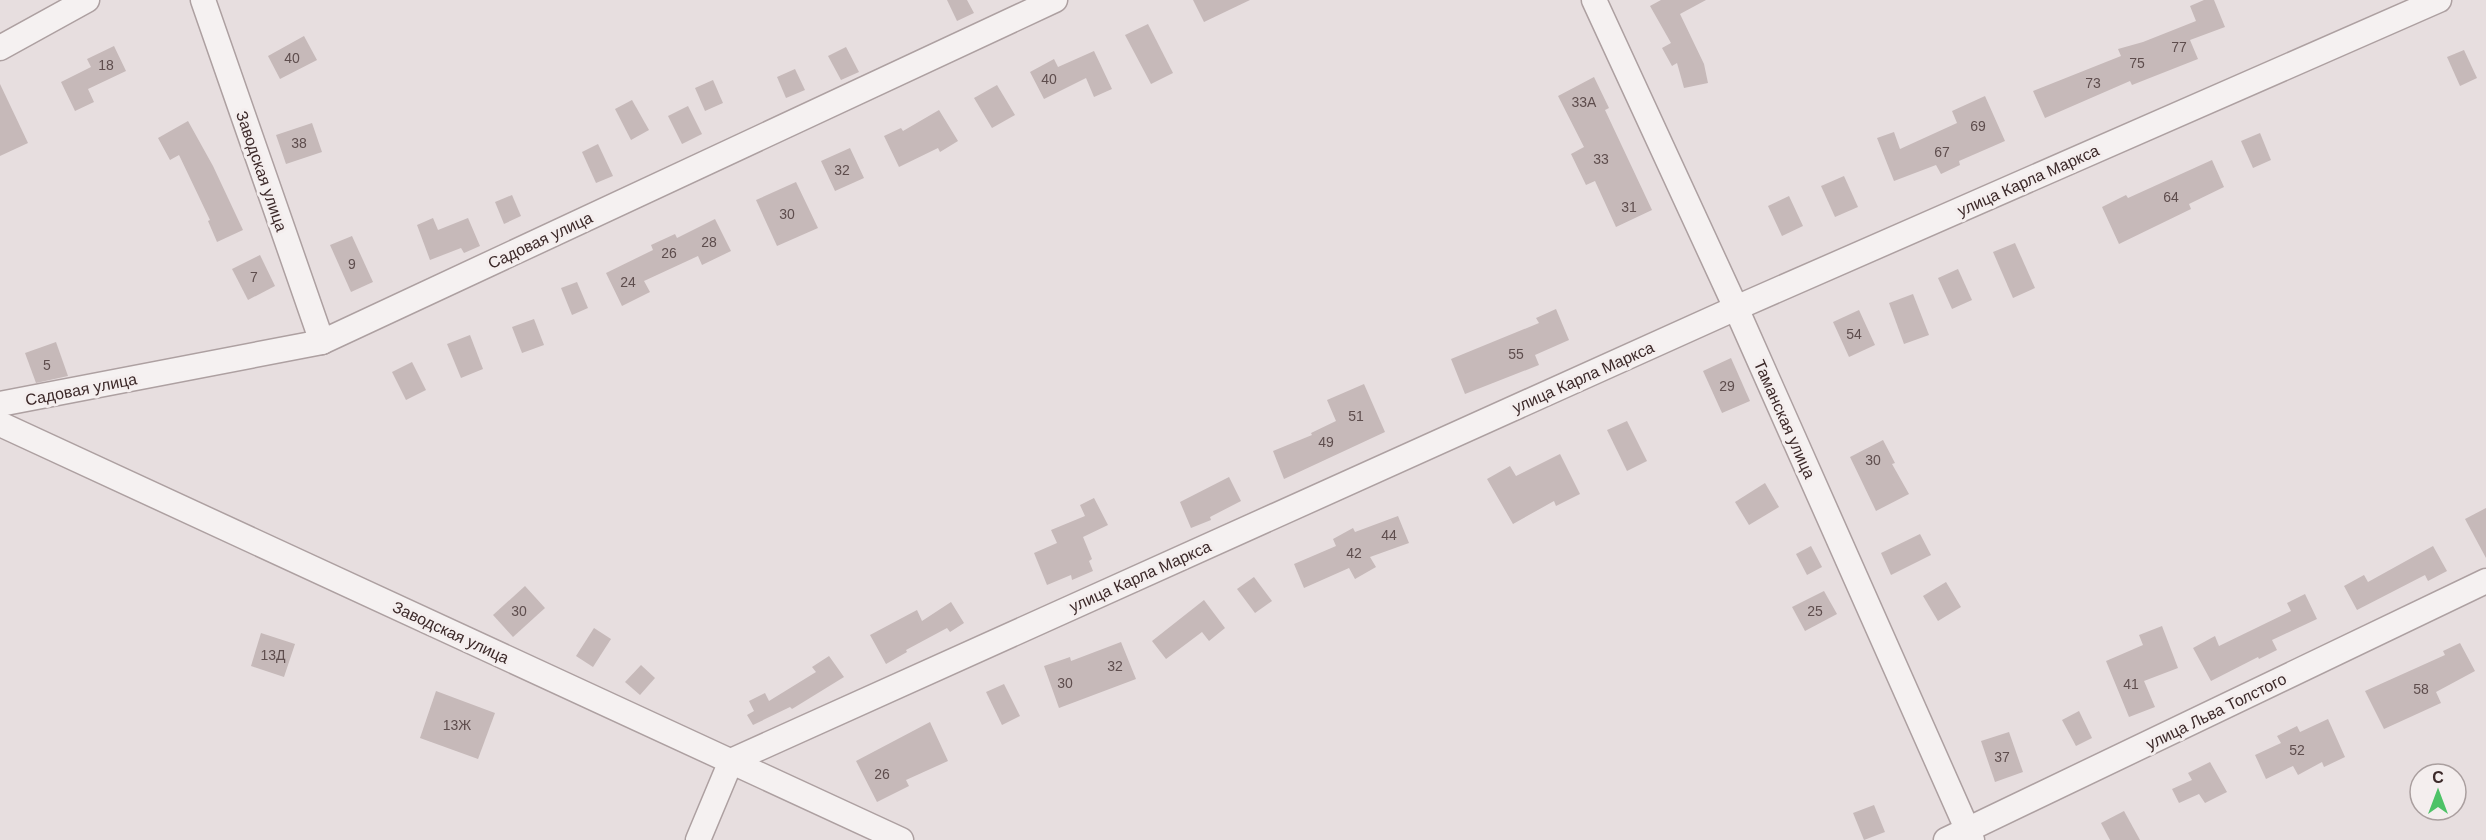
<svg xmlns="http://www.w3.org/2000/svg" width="2486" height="840" font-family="Arial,sans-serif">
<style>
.building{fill:#c6b9b9}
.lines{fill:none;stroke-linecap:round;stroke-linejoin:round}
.street-casing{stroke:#ada0a1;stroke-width:27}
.street{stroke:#f5f1f1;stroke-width:24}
.labels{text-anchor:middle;stroke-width:6;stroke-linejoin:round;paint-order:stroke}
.number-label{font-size:14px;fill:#5e4d4d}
.street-label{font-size:16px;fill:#3c2929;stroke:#f4eeee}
</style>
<rect width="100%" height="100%" fill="#e7dedf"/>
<g class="building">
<polygon points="947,0 967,0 974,13 957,21"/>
<polygon points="1193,0 1250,0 1204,22"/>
<polygon points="1661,0 1706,0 1680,14 1704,64 1708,83 1684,88 1677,63 1672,66 1662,48 1671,43 1650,6"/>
<polygon points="2204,0 2214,0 2225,27 2190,40 2198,59 2132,85 2130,81 2045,118 2033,91 2121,56 2118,49 2143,42 2196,21 2190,6"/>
<polygon points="1148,24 1173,73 1151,84 1125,35"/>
<polygon points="304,36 317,60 280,79 268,56"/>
<polygon points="114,46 126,71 88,89 94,102 75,111 61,82 91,67 87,59"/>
<polygon points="846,47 859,72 841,80 828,56"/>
<polygon points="2464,50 2477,78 2460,86 2447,57"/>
<polygon points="1094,51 1112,89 1094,97 1086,78 1044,99 1030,72 1054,59 1058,67"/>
<polygon points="795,69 805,90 786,98 777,77"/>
<polygon points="1594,77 1609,108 1605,110 1652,210 1616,227 1595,181 1586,185 1571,154 1584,147 1558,96"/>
<polygon points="713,80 723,103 705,111 695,88"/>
<polygon points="0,84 28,143 0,156"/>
<polygon points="997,85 1015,115 992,128 974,98"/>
<polygon points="1985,96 2005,141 1959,161 1960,165 1941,174 1936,165 1894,181 1877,138 1894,132 1900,149 1957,123 1952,111"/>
<polygon points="632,100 649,130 631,140 615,109"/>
<polygon points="688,106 702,134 682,144 668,116"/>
<polygon points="939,110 958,141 940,152 938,148 899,167 884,136 901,128 903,131"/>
<polygon points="188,121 213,166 243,230 217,242 208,221 210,220 179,155 170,160 158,138"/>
<polygon points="312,123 322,152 286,164 276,135"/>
<polygon points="2260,133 2271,160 2253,168 2241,141"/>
<polygon points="598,144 613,176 596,183 582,152"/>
<polygon points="850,148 864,178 835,191 821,161"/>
<polygon points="2212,160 2224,187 2189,204 2191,209 2119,244 2102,207 2126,195 2128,198"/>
<polygon points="1844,176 1858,207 1835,217 1821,186"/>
<polygon points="796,182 818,228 777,246 756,200"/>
<polygon points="512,195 521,216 504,224 495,202"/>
<polygon points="1789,196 1803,226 1782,236 1768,206"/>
<polygon points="433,218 438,230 468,218 480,246 464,253 461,248 430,260 417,225"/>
<polygon points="715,219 731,251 702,265 698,256 644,281 650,292 622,306 606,273 653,250 651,245 675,234 677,238"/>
<polygon points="352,236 373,282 351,292 330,245"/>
<polygon points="2015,243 2035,288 2013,298 1993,252"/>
<polygon points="260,255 275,286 248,300 232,269"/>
<polygon points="1958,269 1972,300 1952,309 1938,278"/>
<polygon points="577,282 588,308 572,315 561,288"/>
<polygon points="1913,294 1929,335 1904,344 1889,303"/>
<polygon points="1556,309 1569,340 1535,355 1539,365 1465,394 1451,359 1539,323 1536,318"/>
<polygon points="1859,310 1875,345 1849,357 1833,322"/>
<polygon points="534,319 544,345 522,353 512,327"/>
<polygon points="470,335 483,369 461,378 447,344"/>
<polygon points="56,342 68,376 36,383 25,353"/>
<polygon points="1731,358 1750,401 1722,413 1703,371"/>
<polygon points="412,362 426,390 406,400 392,372"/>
<polygon points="1364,384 1385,432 1284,479 1273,451 1312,435 1311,433 1336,421 1327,400"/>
<polygon points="1627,421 1647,461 1627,471 1607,430"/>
<polygon points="1883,440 1895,463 1892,464 1909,494 1876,511 1850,457"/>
<polygon points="1560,454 1580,494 1556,506 1554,501 1513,524 1487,479 1510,466 1516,476"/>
<polygon points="1229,477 1241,501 1210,517 1211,520 1191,528 1180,502"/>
<polygon points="1765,483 1779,507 1749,525 1735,502"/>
<polygon points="1094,498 1108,525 1083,537 1092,559 1089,561 1093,571 1072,580 1071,575 1047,585 1034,553 1057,543 1051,530 1085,516 1080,505"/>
<polygon points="2486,508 2486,558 2465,519"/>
<polygon points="1398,516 1409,543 1370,557 1376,567 1355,579 1349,568 1304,588 1294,564 1336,546 1333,539 1353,528 1355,532"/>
<polygon points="1920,534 1931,555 1891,575 1881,553"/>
<polygon points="1811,546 1822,567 1807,575 1796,554"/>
<polygon points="2433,546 2447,571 2428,581 2425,575 2357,610 2344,586 2364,575 2368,582"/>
<polygon points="1254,577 1272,601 1255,613 1237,589"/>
<polygon points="1946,582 1961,607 1938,621 1923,596"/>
<polygon points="525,586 545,608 513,637 493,615"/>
<polygon points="1824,591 1837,614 1805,631 1792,607"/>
<polygon points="2305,594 2317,619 2272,640 2277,650 2259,659 2258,657 2211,681 2193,648 2215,636 2219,646 2291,611 2287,603"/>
<polygon points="1204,600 1225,628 1209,641 1202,632 1166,659 1152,641"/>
<polygon points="951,602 964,623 950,632 947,628 906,650 907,652 886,664 870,635 917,610 922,621"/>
<polygon points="2162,626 2178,668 2144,681 2155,707 2129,717 2106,661 2143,645 2139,635"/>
<polygon points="594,628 611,639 593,667 576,656"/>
<polygon points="261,633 295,644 284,677 251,666"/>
<polygon points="1121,642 1136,679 1059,708 1044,666 1070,657 1071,661"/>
<polygon points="2460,643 2475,671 2436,692 2441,703 2384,729 2365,691 2445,655 2443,651"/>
<polygon points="829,656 844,677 792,709 790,707 753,725 747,715 754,711 749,701 765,693 769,701 816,672 812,667"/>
<polygon points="641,665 655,678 640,695 625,682"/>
<polygon points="1004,684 1020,716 1002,725 986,692"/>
<polygon points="436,691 495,713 478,759 420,738"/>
<polygon points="2079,711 2092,738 2076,746 2062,720"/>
<polygon points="2328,719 2345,757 2324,767 2322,762 2298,775 2293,766 2266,779 2255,755 2281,743 2277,736 2297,726 2300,732"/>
<polygon points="930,722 948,761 906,780 909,786 877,802 856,761"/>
<polygon points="2009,732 2023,772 1995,782 1981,741"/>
<polygon points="2210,762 2227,792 2205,803 2199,794 2179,803 2172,789 2192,780 2188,773"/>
<polygon points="1874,805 1885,832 1864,840 1853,813"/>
<polygon points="2124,811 2140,840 2110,840 2101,823"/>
</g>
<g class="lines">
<defs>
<g id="street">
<polyline points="203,0 322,342"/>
<polyline points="1594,0 1736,308 1972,840"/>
<polyline points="0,48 87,0"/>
<polyline points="0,404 322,342 1055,0"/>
<polyline points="0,424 901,840"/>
<polyline points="698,840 731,761 1736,308 2439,0"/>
<polyline points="1946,840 2486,581"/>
</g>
</defs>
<use href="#street" class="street-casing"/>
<use href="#street" class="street"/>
</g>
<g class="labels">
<g class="number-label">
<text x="2179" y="52">77</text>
<text x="292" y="63">40</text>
<text x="2137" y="68">75</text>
<text x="106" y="70">18</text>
<text x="1049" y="84">40</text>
<text x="2093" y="88">73</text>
<text x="1584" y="107">33А</text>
<text x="1978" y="131">69</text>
<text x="299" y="148">38</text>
<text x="1942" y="157">67</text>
<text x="1601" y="164">33</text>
<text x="842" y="175">32</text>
<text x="2171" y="202">64</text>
<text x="1629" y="212">31</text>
<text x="787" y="219">30</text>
<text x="709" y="247">28</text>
<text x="669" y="258">26</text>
<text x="352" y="269">9</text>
<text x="254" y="282">7</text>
<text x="628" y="287">24</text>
<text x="1854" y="339">54</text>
<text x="1516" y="359">55</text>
<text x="47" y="370">5</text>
<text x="1727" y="391">29</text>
<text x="1356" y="421">51</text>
<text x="1326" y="447">49</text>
<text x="1873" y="465">30</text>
<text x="1389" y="540">44</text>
<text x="1354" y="558">42</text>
<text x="519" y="616">30</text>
<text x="1815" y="616">25</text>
<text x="273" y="660">13Д</text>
<text x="1115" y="671">32</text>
<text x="1065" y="688">30</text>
<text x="2131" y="689">41</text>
<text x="2421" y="694">58</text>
<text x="457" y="730">13Ж</text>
<text x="2297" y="755">52</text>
<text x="2002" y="762">37</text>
<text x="882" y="779">26</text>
</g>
<g class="street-label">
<text transform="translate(262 171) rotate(71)" y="6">Заводская улица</text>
<text transform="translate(2028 180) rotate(-24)" y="6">улица Карла Маркса</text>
<text transform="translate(540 240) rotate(-25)" y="6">Садовая улица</text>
<text transform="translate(1583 377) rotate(-24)" y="6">улица Карла Маркса</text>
<text transform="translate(81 389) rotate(-11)" y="6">Садовая улица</text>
<text transform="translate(1785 419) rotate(66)" y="6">Таманская улица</text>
<text transform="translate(1140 576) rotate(-24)" y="6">улица Карла Маркса</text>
<text transform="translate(451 632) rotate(25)" y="6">Заводская улица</text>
<text transform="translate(2216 711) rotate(-26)" y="6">улица Льва Толстого</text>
</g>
</g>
<g transform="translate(2438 792)"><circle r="28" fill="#f4eeee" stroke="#aa9f9f" stroke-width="1.5"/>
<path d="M0-4.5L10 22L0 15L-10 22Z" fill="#4dc266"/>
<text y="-9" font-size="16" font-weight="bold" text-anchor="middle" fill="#3c2929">С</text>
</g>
</svg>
